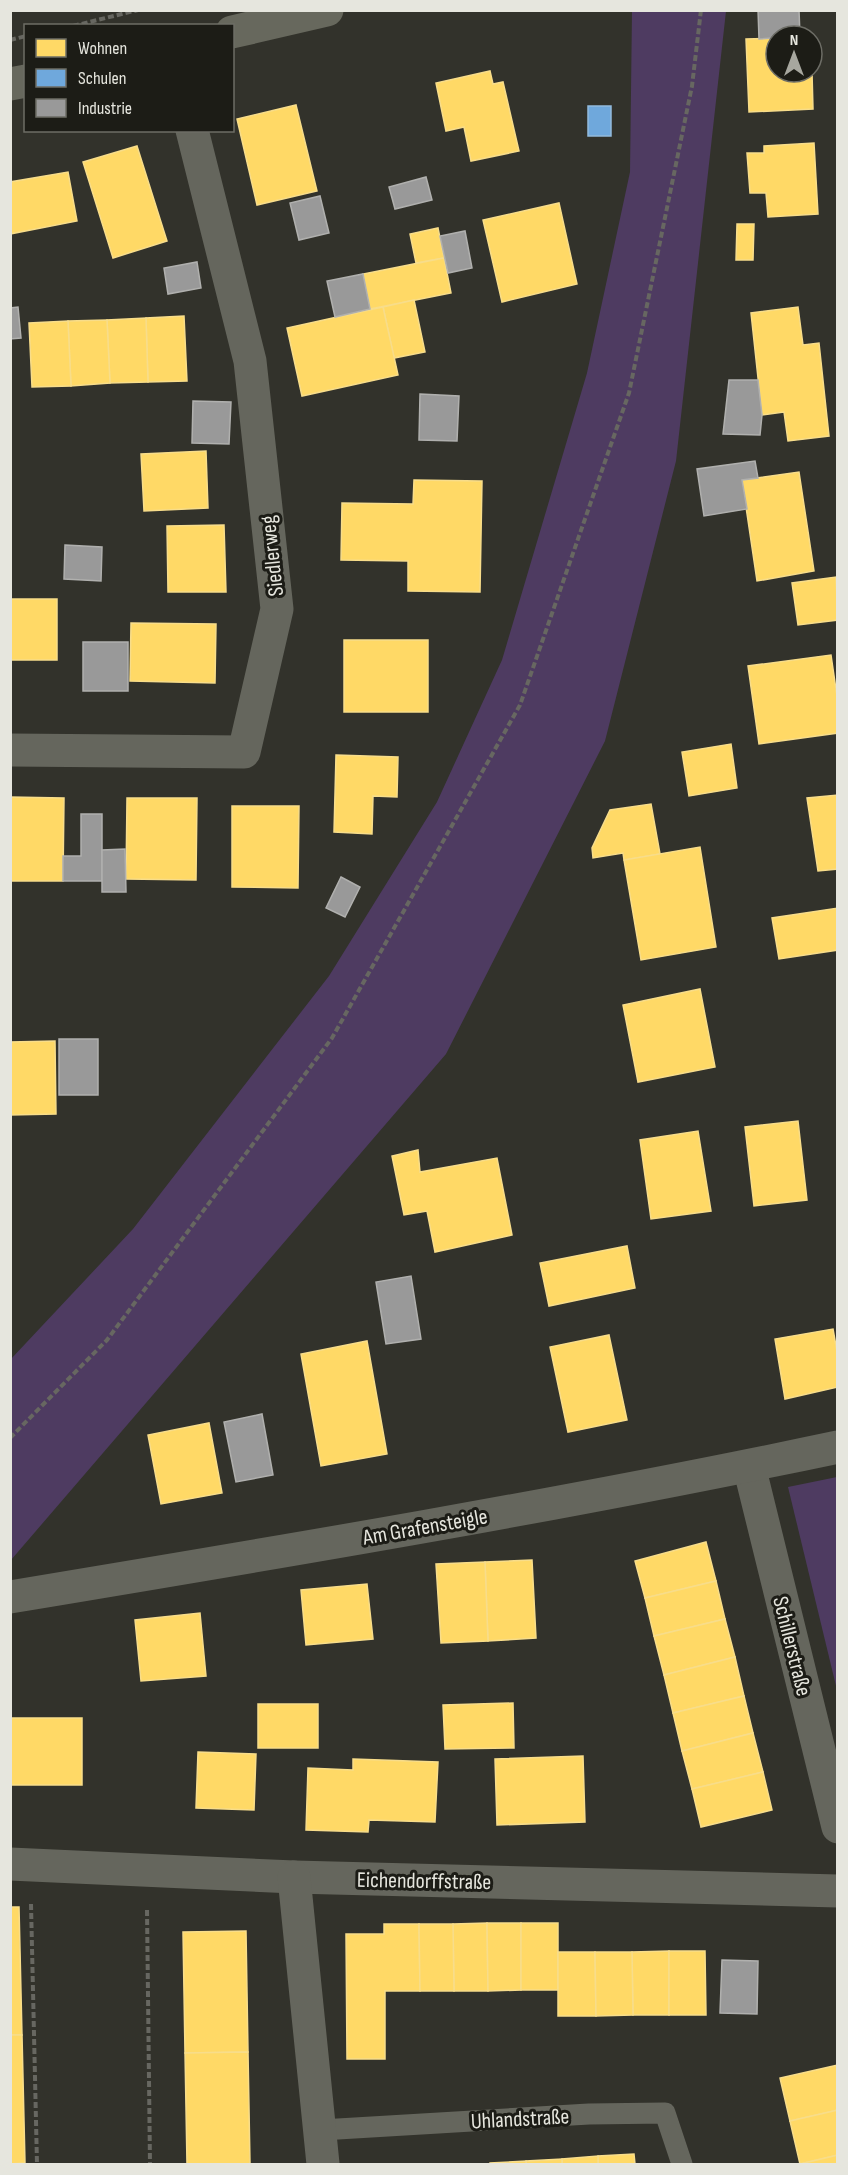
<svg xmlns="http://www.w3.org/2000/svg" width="848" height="2175" font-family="'Sofia Sans Condensed',sans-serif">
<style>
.green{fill:#4e3b61}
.homes{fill:#ffd966;stroke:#f8dd8a;stroke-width:1.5}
.schools{fill:#6fa8dc;stroke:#93bbdd;stroke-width:1.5}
.industry{fill:#999;stroke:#b0b0ae;stroke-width:1.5}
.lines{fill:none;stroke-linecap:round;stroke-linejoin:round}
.path{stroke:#676761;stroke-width:4;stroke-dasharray:6 3;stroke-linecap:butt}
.lane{stroke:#65665d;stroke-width:21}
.street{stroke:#65665d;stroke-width:33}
.secondary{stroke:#67685d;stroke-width:33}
.labels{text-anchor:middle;stroke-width:6;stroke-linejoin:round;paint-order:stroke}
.street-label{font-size:22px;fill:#e6e6de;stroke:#1c1c16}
</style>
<rect width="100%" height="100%" fill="#32322b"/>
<g class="green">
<polygon points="632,11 726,11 676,461 605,741 446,1054 11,1560 11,1359 133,1229 329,976 437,802 502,660 587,373 630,172"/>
<polygon points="837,1477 838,1477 837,1690 788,1487"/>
</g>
<g class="homes">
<polygon points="776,38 776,72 812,72 813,109 749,112 746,39"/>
<polygon points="490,71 493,84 503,82 519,151 471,161 464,127 446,131 436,83"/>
<polygon points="296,105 317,191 257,205 237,119"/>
<polygon points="814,143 818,214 768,217 766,193 750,193 747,153 764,153 764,146"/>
<polygon points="137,146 167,241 113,258 83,162"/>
<polygon points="68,172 77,221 10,234 10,182"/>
<polygon points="559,203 577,284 502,302 483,220"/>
<polygon points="737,224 754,224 753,260 736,260"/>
<polygon points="438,228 444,258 416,263 410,234"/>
<polygon points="444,258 451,293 370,309 363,274"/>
<polygon points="414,300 425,352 394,358 383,307"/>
<polygon points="383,307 398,375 302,396 287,328"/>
<polygon points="798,307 803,345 819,343 829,436 788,441 784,412 762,415 751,313"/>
<polygon points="184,316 187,381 148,382 146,318"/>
<polygon points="146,318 148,382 110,383 107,320"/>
<polygon points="107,320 110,383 71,386 68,321"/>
<polygon points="68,321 71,386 32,387 29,323"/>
<polygon points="206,451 208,508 144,511 141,454"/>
<polygon points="799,472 814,571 757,581 742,480"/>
<polygon points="414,480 482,481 480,592 408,591 408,561 341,560 342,503 413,504"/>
<polygon points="224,525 226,592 168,592 167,526"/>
<polygon points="836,577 838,620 798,625 792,583"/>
<rect x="10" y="599" width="47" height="61"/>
<polygon points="131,623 216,624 215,683 130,681"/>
<rect x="344" y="640" width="84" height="72"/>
<polygon points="831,655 838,703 838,733 759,744 748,666"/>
<polygon points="731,744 737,788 689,796 682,752"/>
<polygon points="336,755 398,757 397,797 373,796 372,834 334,832"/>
<polygon points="838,795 838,869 818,871 807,798"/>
<polygon points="10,797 64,798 63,881 10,881"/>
<polygon points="127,798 197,798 196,880 126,879"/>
<polygon points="651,804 660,854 624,860 623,853 593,858 592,848 610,810"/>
<polygon points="232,806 299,806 298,888 232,887"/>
<polygon points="700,847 716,947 641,960 624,860"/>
<polygon points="838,908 838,950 779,959 772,918"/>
<polygon points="700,989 715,1067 638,1082 623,1005"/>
<polygon points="55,1041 56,1114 10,1115 10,1042"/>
<polygon points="798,1121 807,1200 754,1206 745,1127"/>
<polygon points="698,1131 711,1211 651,1219 640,1140"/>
<polygon points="418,1150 420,1172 497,1158 512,1235 435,1252 427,1211 404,1215 392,1156"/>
<polygon points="627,1246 635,1288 549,1306 540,1263"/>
<polygon points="833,1329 838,1357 838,1387 785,1399 775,1339"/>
<polygon points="609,1335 627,1420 568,1432 550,1347"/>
<polygon points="367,1341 387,1454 321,1466 301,1354"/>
<polygon points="209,1423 222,1493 161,1504 148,1435"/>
<polygon points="706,1542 716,1581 645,1598 635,1561"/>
<polygon points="532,1560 536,1638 488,1641 485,1562"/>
<polygon points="485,1562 488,1641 441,1643 436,1564"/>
<polygon points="716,1581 725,1619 654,1636 645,1598"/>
<polygon points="367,1584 373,1639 306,1645 301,1590"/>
<polygon points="200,1613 206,1676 141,1681 135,1620"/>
<polygon points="725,1619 735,1657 664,1675 654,1636"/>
<polygon points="735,1657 744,1696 673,1713 664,1675"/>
<polygon points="744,1696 753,1733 682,1751 673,1713"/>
<polygon points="513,1703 514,1748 445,1749 443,1705"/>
<rect x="258" y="1704" width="60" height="44"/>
<rect x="10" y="1718" width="72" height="67"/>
<polygon points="753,1733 763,1772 692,1789 682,1751"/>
<polygon points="198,1752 256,1754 254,1810 196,1808"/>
<polygon points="583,1756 585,1822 497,1825 495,1759"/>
<polygon points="353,1759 438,1762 435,1822 369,1820 368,1832 306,1830 308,1768 353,1770"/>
<polygon points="763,1772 772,1810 701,1827 692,1789"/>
<polygon points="10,1907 19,1907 22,2035 10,2035"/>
<polygon points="487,1923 488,1991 454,1991 453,1924"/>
<polygon points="487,1923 521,1923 521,1990 488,1991"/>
<rect x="521" y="1923" width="37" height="67"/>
<polygon points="384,1924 419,1924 420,1991 385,1991 385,2059 347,2059 346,1934 384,1934"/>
<polygon points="419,1924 453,1924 454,1991 420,1991"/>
<polygon points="246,1931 248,2052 185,2053 183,1932"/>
<polygon points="669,1951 669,2015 633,2015 632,1952"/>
<polygon points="669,1951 705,1951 706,2015 669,2015"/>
<polygon points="558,1952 595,1952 596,2016 558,2016"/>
<polygon points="595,1952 632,1952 633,2015 596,2016"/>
<polygon points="10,2035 22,2035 25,2163 10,2164"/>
<polygon points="248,2052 250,2164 187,2164 185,2053"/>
<polygon points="838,2065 838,2110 790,2121 780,2078"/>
<polygon points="838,2110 838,2155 800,2164 790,2121"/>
<polygon points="634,2154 635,2164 598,2164 598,2156"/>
<polygon points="838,2155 838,2164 800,2164"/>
<polygon points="598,2156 598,2164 562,2164 562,2159"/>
<polygon points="562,2159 562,2164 526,2164 526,2161"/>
<polygon points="526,2161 526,2164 490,2164 490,2163"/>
</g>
<rect class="schools" x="588" y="106" width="23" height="30"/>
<g class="industry">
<polygon points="758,10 799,10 800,36 759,39"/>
<polygon points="426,177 432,200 395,209 389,187"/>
<polygon points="320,196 329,233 299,240 290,203"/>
<polygon points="465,231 472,268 448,273 440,236"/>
<polygon points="197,262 201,288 168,294 164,268"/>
<polygon points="363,274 370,309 335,317 327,281"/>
<polygon points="18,307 21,338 10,339 10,308"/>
<polygon points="729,380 758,380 762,415 760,435 723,434"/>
<polygon points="420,394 459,396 457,441 419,440"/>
<polygon points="193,401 231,402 229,444 192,443"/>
<polygon points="755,461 758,478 742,480 747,509 704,516 697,469"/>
<polygon points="65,545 102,547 101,581 64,579"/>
<rect x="83" y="642" width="45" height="49"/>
<polygon points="81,814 102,814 102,881 63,881 63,856 81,856"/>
<polygon points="125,849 126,892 102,892 102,850"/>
<polygon points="341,877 360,887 345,917 326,908"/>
<rect x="59" y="1039" width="39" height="56"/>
<polygon points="411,1276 421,1339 386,1344 376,1282"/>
<polygon points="262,1414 273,1475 236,1482 224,1422"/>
<polygon points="722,1960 758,1961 757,2014 720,2013"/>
</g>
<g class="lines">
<g class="path">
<polyline points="73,26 138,10"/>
<polyline points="10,40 26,36"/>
<polyline points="10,1438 107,1340 332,1038 520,705 629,393 692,86 701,10"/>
<polyline points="31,1904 37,2164"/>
<polyline points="147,1910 150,2164"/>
</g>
<polyline class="lane" points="321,2130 589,2114 665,2113 682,2164"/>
<g class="street">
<polyline points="10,750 244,752 277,609 250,361 192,130"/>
<polyline points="749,1466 838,1827"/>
<path d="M10 1597C287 1551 563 1505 838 1447"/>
<polyline points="10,1864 294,1877 838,1891"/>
<polyline points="294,1877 323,2164"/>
</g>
<g class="secondary">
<polyline points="232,32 327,10"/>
<polyline points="10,84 26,81"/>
</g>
</g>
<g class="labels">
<g class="street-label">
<text transform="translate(271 556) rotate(-96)" y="8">Siedlerweg</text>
<text transform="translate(425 1526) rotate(-10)" y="8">Am Grafensteigle</text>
<text transform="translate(793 1646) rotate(76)" y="8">Schillerstraße</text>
<text transform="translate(424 1880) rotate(1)" y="8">Eichendorffstraße</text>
<text transform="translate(520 2118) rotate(-3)" y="8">Uhlandstraße</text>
</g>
</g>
<rect width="848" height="2175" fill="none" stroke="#e6e6de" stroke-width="24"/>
<rect x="24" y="24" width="210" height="108" fill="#1c1c16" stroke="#6d6d66" stroke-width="1.5"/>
<rect x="36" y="39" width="30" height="18" fill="#ffd966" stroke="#6d6d66" stroke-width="1.5"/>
<text x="78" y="54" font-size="18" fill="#e6e6de">Wohnen</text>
<rect x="36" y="69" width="30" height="18" fill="#6fa8dc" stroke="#6d6d66" stroke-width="1.5"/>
<text x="78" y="84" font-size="18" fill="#e6e6de">Schulen</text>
<rect x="36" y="99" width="30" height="18" fill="#999999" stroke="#6d6d66" stroke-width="1.5"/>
<text x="78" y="114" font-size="18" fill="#e6e6de">Industrie</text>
<g transform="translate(794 54)"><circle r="28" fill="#1c1c16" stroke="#6d6d66" stroke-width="1.5"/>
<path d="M0-4.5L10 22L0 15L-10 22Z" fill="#a7a79f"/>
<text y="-9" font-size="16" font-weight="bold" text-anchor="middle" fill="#e6e6de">N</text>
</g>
</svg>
